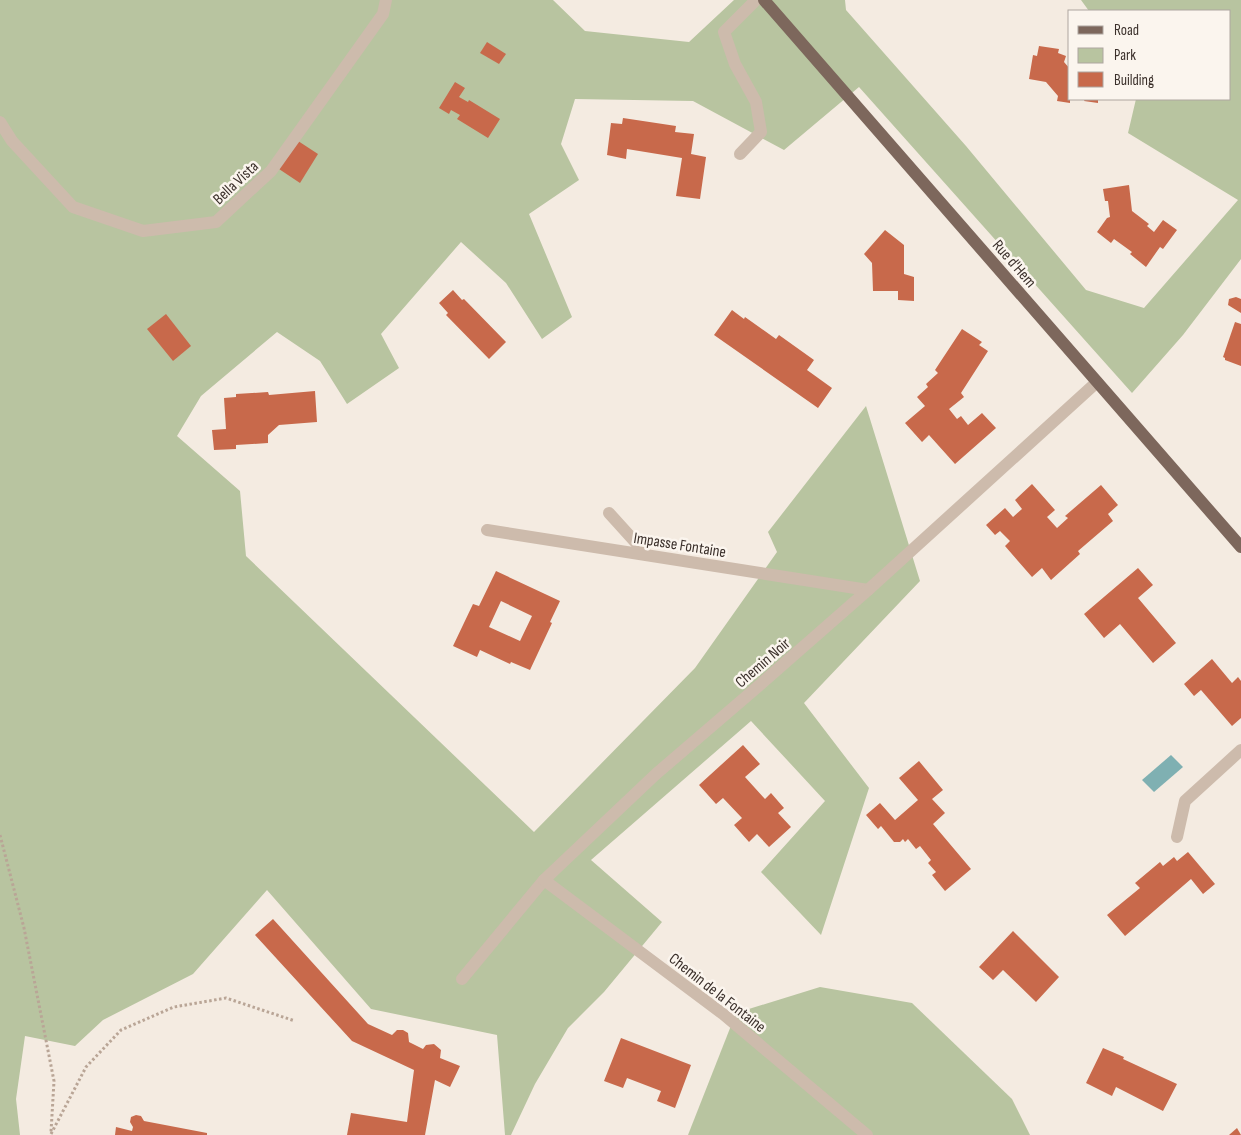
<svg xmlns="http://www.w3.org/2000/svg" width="1241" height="1135" font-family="'Sofia Sans Condensed',sans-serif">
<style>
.green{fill:#b8c4a0}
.water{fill:#7fb0b2}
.building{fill:#c8694b;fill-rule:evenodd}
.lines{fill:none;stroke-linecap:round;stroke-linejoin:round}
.path{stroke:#b9a596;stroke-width:3;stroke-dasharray:2.5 2.5;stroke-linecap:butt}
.lane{stroke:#cdbbac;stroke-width:12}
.street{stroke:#cdbbac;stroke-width:12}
.primary{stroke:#7d675c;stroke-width:12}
.labels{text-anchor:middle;stroke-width:5;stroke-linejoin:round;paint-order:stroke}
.street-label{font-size:16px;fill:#3b302b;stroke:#fbf5ee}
</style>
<rect width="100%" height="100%" fill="#f4ebe1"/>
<g class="green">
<polygon points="0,0 553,0 585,31 689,42 734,0 845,0 846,10 966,146 1086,290 1144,308 1238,200 1128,133 1136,99 1230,99 1230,11 1089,11 1081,0 1241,0 1241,259 1183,335 1132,393 859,87 784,150 693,101 575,99 561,144 579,180 529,214 572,317 542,339 506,283 461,242 381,334 399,368 347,404 320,361 277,332 201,396 177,436 240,491 246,556 534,832 695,668 777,552 768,532 866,406 920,581 804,703 869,788 821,935 761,872 825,801 751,721 591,860 662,922 604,992 568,1028 535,1084 511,1135 505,1135 497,1035 371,1009 267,890 193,974 103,1020 75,1046 25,1036 16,1099 20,1135 0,1135"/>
<polygon points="820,987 912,1003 1012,1099 1030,1135 688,1135 736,1013"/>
</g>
<polygon class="water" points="1171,755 1183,767 1154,792 1142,780"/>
<g class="building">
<polygon points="487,42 506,54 499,64 480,53"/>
<polygon points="1039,46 1059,49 1058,53 1066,56 1064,62 1070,69 1070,103 1057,101 1058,96 1046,82 1029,79 1033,55 1037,56"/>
<polygon points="455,82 465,88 459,97 468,102 469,100 500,119 488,138 457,119 460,115 451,110 449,114 439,108"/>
<polygon points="1085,99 1098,99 1098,103 1084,101"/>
<polygon points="623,118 676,126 675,132 694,134 691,154 706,157 700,199 676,196 682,158 627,149 626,159 607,155 611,123 622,124"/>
<polygon points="295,139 318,154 300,183 276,167"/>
<polygon points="1129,185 1132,211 1149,224 1147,226 1154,232 1163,220 1177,230 1163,249 1160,247 1146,267 1130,254 1132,252 1114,239 1111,243 1097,232 1107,218 1110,217 1108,201 1105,201 1103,189"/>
<polygon points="885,230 904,245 904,274 914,277 914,301 898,300 898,291 873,291 872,263 864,254"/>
<polygon points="453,290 462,300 464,299 506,342 489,359 446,315 448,313 439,303"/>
<polygon points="1236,297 1241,299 1241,313 1228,305 1229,299"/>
<polygon points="732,310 744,319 745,317 776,339 779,335 814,360 807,370 832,388 818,408 714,335"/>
<polygon points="166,314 191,346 173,361 147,329"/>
<polygon points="1235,322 1241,324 1241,366 1225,360 1225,358 1223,357"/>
<polygon points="962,329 982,342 979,345 988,351 961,393 964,397 949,409 957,419 961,416 968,425 982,413 996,428 955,464 929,435 922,442 905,423 925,406 917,397 928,387 926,384 938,373 935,370"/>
<polygon points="315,391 317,422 279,425 268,435 268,443 236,445 236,449 214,450 212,430 226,429 224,398 236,397 236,394 268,392 269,395"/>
<polygon points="1032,484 1055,510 1047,517 1057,528 1068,518 1065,516 1101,485 1118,505 1108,514 1113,521 1078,551 1080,554 1051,580 1042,568 1032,577 1005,546 1010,541 1000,531 995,535 986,525 1005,508 1013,517 1022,509 1015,500"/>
<polygon points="1138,568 1153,585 1138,598 1176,643 1153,663 1120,624 1104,638 1084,614"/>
<path d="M496 571 560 601 550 622 552 623 530 670 511 662 510 664 480 650 477 657 453 646 473 604 479 606ZM501 601 532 616 520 641 489 627Z"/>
<polygon points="1212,659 1232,683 1238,677 1241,681 1241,718 1232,726 1201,690 1194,696 1184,684"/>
<polygon points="743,745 760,764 745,777 765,799 771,793 784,808 778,813 791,827 769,847 757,834 749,842 734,825 742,818 723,798 716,804 699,785"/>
<polygon points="919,761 943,790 932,799 945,813 933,824 971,869 945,891 932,875 936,872 928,863 931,860 920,846 916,849 908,839 905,842 903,839 900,842 894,842 881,826 878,829 866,815 880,803 895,820 918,800 899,778"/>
<polygon points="1188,852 1215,884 1203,894 1191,879 1125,936 1107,915 1140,888 1135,883 1160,862 1163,866 1174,857 1177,861"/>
<polygon points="273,919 368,1024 392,1035 397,1030 403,1030 408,1033 409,1042 423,1049 426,1045 434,1044 441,1050 440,1058 460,1066 450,1087 435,1080 425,1135 347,1135 351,1113 407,1122 414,1070 352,1041 255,935"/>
<polygon points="1013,931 1059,977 1036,1002 1003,970 993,980 979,967"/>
<polygon points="621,1038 691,1065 675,1108 657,1101 661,1091 627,1078 623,1088 604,1081"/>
<polygon points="1103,1048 1124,1057 1123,1059 1177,1084 1163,1111 1116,1087 1112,1096 1086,1083"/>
<polygon points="136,1115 141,1116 144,1121 207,1133 207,1135 115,1135 116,1127 132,1131 133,1127 130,1122 131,1117"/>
<polygon points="1237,1128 1241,1135 1229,1135"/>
</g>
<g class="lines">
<g class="path">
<polyline points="0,835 24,928 54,1081 51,1132"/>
<polyline points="51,1134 86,1067 121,1030 174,1007 226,998 295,1021"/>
</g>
<g class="lane">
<polyline points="0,122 12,141 73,207 143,231 216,222 271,171 383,14 386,0"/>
<polyline points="740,154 761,132 756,102 735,64 724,32 756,0"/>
<polyline points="609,513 647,555"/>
<polyline points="487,530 868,590"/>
<polyline points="1177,837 1185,801 1241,750"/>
<polyline points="462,979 544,880"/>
</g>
<polyline class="street" points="867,1135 723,1014 544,880 656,774 762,683 868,590 1097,382"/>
<polyline class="primary" points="764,0 1241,547"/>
</g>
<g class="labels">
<g class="street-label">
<text transform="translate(235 182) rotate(-43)" y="6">Bella Vista</text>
<text transform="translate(1015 263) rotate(49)" y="6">Rue d'Hem</text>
<text transform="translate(680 544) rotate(9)" y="6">Impasse Fontaine</text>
<text transform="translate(762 662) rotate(-41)" y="6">Chemin Noir</text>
<text transform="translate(718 992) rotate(38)" y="6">Chemin de la Fontaine</text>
</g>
</g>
<rect x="1068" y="10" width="162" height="90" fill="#fbf5ee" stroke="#aea6a0"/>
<rect x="1078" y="26" width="25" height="8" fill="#7d675c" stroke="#aea6a0"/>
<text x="1114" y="35" font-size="15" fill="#3b302b">Road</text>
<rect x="1078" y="48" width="25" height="15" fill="#b8c4a0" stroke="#aea6a0"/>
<text x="1114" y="60" font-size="15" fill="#3b302b">Park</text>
<rect x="1078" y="72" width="25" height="15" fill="#c8694b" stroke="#aea6a0"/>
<text x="1114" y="85" font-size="15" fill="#3b302b">Building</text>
</svg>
